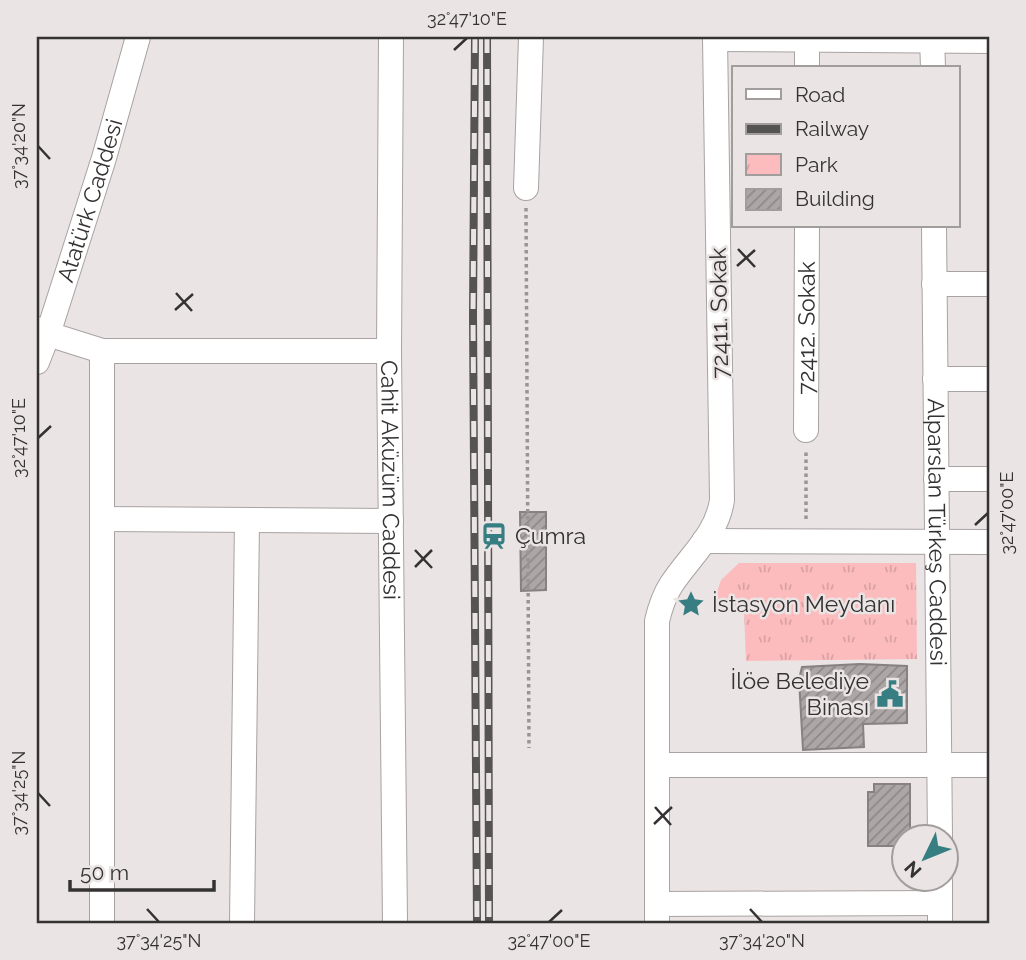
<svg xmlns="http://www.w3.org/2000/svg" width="1026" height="960" font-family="Raleway,sans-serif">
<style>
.park{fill:url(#park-tufts)}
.building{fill:url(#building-hatch);stroke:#878181;stroke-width:2}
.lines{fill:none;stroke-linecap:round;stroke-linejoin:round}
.minor-casing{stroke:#a9a2a2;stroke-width:26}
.path{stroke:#999595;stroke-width:3.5;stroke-dasharray:3.5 3.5;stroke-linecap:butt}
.minor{stroke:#fff;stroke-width:24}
.rail-casing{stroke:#565353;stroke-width:8}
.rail{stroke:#ebe4e4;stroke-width:5;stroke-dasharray:16;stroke-linecap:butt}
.ticks{fill:none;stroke:#343232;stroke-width:2.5}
.labels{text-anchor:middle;stroke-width:5;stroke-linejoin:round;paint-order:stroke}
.street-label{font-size:23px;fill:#343232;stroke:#ebe4e4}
.poi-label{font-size:23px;fill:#343232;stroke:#ebe4e4;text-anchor:start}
.neatline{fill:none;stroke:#343232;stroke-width:2.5}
.ticks-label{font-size:18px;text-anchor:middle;fill:#343232}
</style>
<defs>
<pattern id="park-tufts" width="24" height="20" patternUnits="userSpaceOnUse" patternTransform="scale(1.75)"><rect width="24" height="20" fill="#fcbbbd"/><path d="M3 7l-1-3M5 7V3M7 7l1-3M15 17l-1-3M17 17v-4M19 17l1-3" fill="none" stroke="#d9a1a3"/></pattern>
<pattern id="building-hatch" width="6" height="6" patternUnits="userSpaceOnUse" patternTransform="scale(1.75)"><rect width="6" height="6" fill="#ada6a7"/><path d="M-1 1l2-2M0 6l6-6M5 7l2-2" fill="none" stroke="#8e8889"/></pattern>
</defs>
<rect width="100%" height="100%" fill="#ebe4e4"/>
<polygon class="park" points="739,563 916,563 917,659 746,661 744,611 712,606 721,580"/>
<g class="building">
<polygon points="520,512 546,512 546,590 521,591"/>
<polygon points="860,664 907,666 907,723 863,724 864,747 803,750 799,679 802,667"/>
<polygon points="874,784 910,784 910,837 904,837 904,846 868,846 868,792 874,792"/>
</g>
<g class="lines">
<defs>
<g id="minor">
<path id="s1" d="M391 37 389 351 395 923"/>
<polyline points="932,37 933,68"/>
<polyline points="715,39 989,41"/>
<polyline points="807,68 807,40"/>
<polyline points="526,188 531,37"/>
<path id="s2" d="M934 226 940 838"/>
<polyline points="934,284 989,284"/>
<polyline points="37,329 48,334 102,351 389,351"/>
<path id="s3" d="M37 362 48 334 104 158 138 37"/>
<polyline points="935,379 989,379"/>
<path id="s4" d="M806 430 807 226"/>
<polyline points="936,479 989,479"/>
<polyline points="102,519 391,521"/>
<polyline points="704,541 989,542"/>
<polyline points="657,765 989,765"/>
<polyline points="940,880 940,923"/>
<polyline points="657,904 940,903"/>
<polyline points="102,923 102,351"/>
<polyline points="242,923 247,520"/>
<path d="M657 923V621C660 608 664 596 671 585 690 556 717 535 722 500L715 37"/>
</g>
</defs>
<use href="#minor" class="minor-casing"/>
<g class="path">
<polyline points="526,208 529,748"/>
<polyline points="806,519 806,450"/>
</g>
<use href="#minor" class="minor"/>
<defs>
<g id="rail">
<polyline points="475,37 473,315 477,923"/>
<polyline points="487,37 489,923"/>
</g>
</defs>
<use href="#rail" class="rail-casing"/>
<use href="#rail" class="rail"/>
</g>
<path class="ticks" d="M454 50 467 38M38 146 50 159M738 249 755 267M737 266 755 250M176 293 192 311M175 310 193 294M38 438 51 426M975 525 988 513M415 550 432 568M415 567 432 550M38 793 50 806M655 807 671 825M654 824 672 807M147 909 159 922M750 909 762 922M549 922 562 910"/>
<defs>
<symbol id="station-bare" viewBox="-9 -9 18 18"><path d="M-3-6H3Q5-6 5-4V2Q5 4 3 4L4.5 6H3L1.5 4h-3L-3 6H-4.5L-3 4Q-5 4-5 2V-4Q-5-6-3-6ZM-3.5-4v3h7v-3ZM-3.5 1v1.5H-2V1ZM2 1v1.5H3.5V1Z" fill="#367e82" stroke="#ebe4e4" stroke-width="2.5" paint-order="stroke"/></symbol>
<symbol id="sight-bare" viewBox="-9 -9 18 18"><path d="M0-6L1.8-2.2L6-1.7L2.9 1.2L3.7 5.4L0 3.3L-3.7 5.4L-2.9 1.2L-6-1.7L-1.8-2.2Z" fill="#367e82" stroke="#ebe4e4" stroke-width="2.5" paint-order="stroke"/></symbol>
<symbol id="civic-bare" viewBox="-9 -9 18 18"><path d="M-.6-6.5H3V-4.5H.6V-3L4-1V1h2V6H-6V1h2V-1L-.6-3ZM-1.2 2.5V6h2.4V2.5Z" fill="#367e82" stroke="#ebe4e4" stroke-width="2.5" paint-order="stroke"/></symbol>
</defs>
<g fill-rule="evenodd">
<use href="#station-bare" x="475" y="517" width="38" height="38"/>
<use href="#sight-bare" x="672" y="585" width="38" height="38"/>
<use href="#civic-bare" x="871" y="675" width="38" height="38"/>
</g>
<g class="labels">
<g class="street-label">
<text dy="8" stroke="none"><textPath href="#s3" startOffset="170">Atatürk Caddesi</textPath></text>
<text transform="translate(719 313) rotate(-91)" y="8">72411. Sokak</text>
<text dy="8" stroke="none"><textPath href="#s4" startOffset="102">72412. Sokak</textPath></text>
<text dy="8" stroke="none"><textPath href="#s1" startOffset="443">Cahit Aküzüm Caddesi</textPath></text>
<text dy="8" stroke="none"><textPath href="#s2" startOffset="306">Alparslan Türkeş Caddesi</textPath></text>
</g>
<g class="poi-label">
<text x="515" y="544">Çumra</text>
<text x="712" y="612">İstasyon Meydanı</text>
<text x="869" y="689" text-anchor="end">İlöe Belediye<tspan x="869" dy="26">Binası</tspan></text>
</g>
</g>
<rect width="1026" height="960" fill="none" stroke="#ebe4e4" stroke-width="77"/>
<rect x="732" y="66" width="228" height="161" fill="#ebe4e4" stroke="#a29d9d" stroke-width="2"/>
<rect x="746" y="89" width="35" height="10" fill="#ffffff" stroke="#a29d9d" stroke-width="2"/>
<text x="795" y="102" font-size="21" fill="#343232">Road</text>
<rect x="746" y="124" width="35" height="10" fill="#565353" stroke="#a29d9d" stroke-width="2"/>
<text x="795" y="136" font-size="21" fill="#343232">Railway</text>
<rect x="746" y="154" width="35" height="21" fill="url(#park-tufts)" stroke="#a29d9d" stroke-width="2"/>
<text x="795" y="172" font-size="21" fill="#343232">Park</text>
<rect x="746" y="189" width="35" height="21" fill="url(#building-hatch)" stroke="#a29d9d" stroke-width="2"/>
<text x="795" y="206" font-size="21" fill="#343232">Building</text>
<g transform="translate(925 858) rotate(227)"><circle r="33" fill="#ebe4e4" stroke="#a29d9d" stroke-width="2"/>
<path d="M0-5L12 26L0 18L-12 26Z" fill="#367e82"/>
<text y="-10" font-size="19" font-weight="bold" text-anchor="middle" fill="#343232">N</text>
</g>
<path d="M70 880v10h144v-10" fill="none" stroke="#343232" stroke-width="3.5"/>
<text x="80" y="880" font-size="21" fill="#343232" stroke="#ebe4e4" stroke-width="5" paint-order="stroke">50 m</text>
<rect x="38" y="38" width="950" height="884" class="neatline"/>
<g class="ticks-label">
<text x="467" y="25">32°47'10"E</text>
<text transform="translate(19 146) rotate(-90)" y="6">37°34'20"N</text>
<text transform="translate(19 438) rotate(-90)" y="6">32°47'10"E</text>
<text transform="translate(1007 513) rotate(-90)" y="6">32°47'00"E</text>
<text transform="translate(19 793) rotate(-90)" y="6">37°34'25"N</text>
<text x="159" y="947">37°34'25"N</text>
<text x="549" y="947">32°47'00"E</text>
<text x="762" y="947">37°34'20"N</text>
</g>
</svg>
